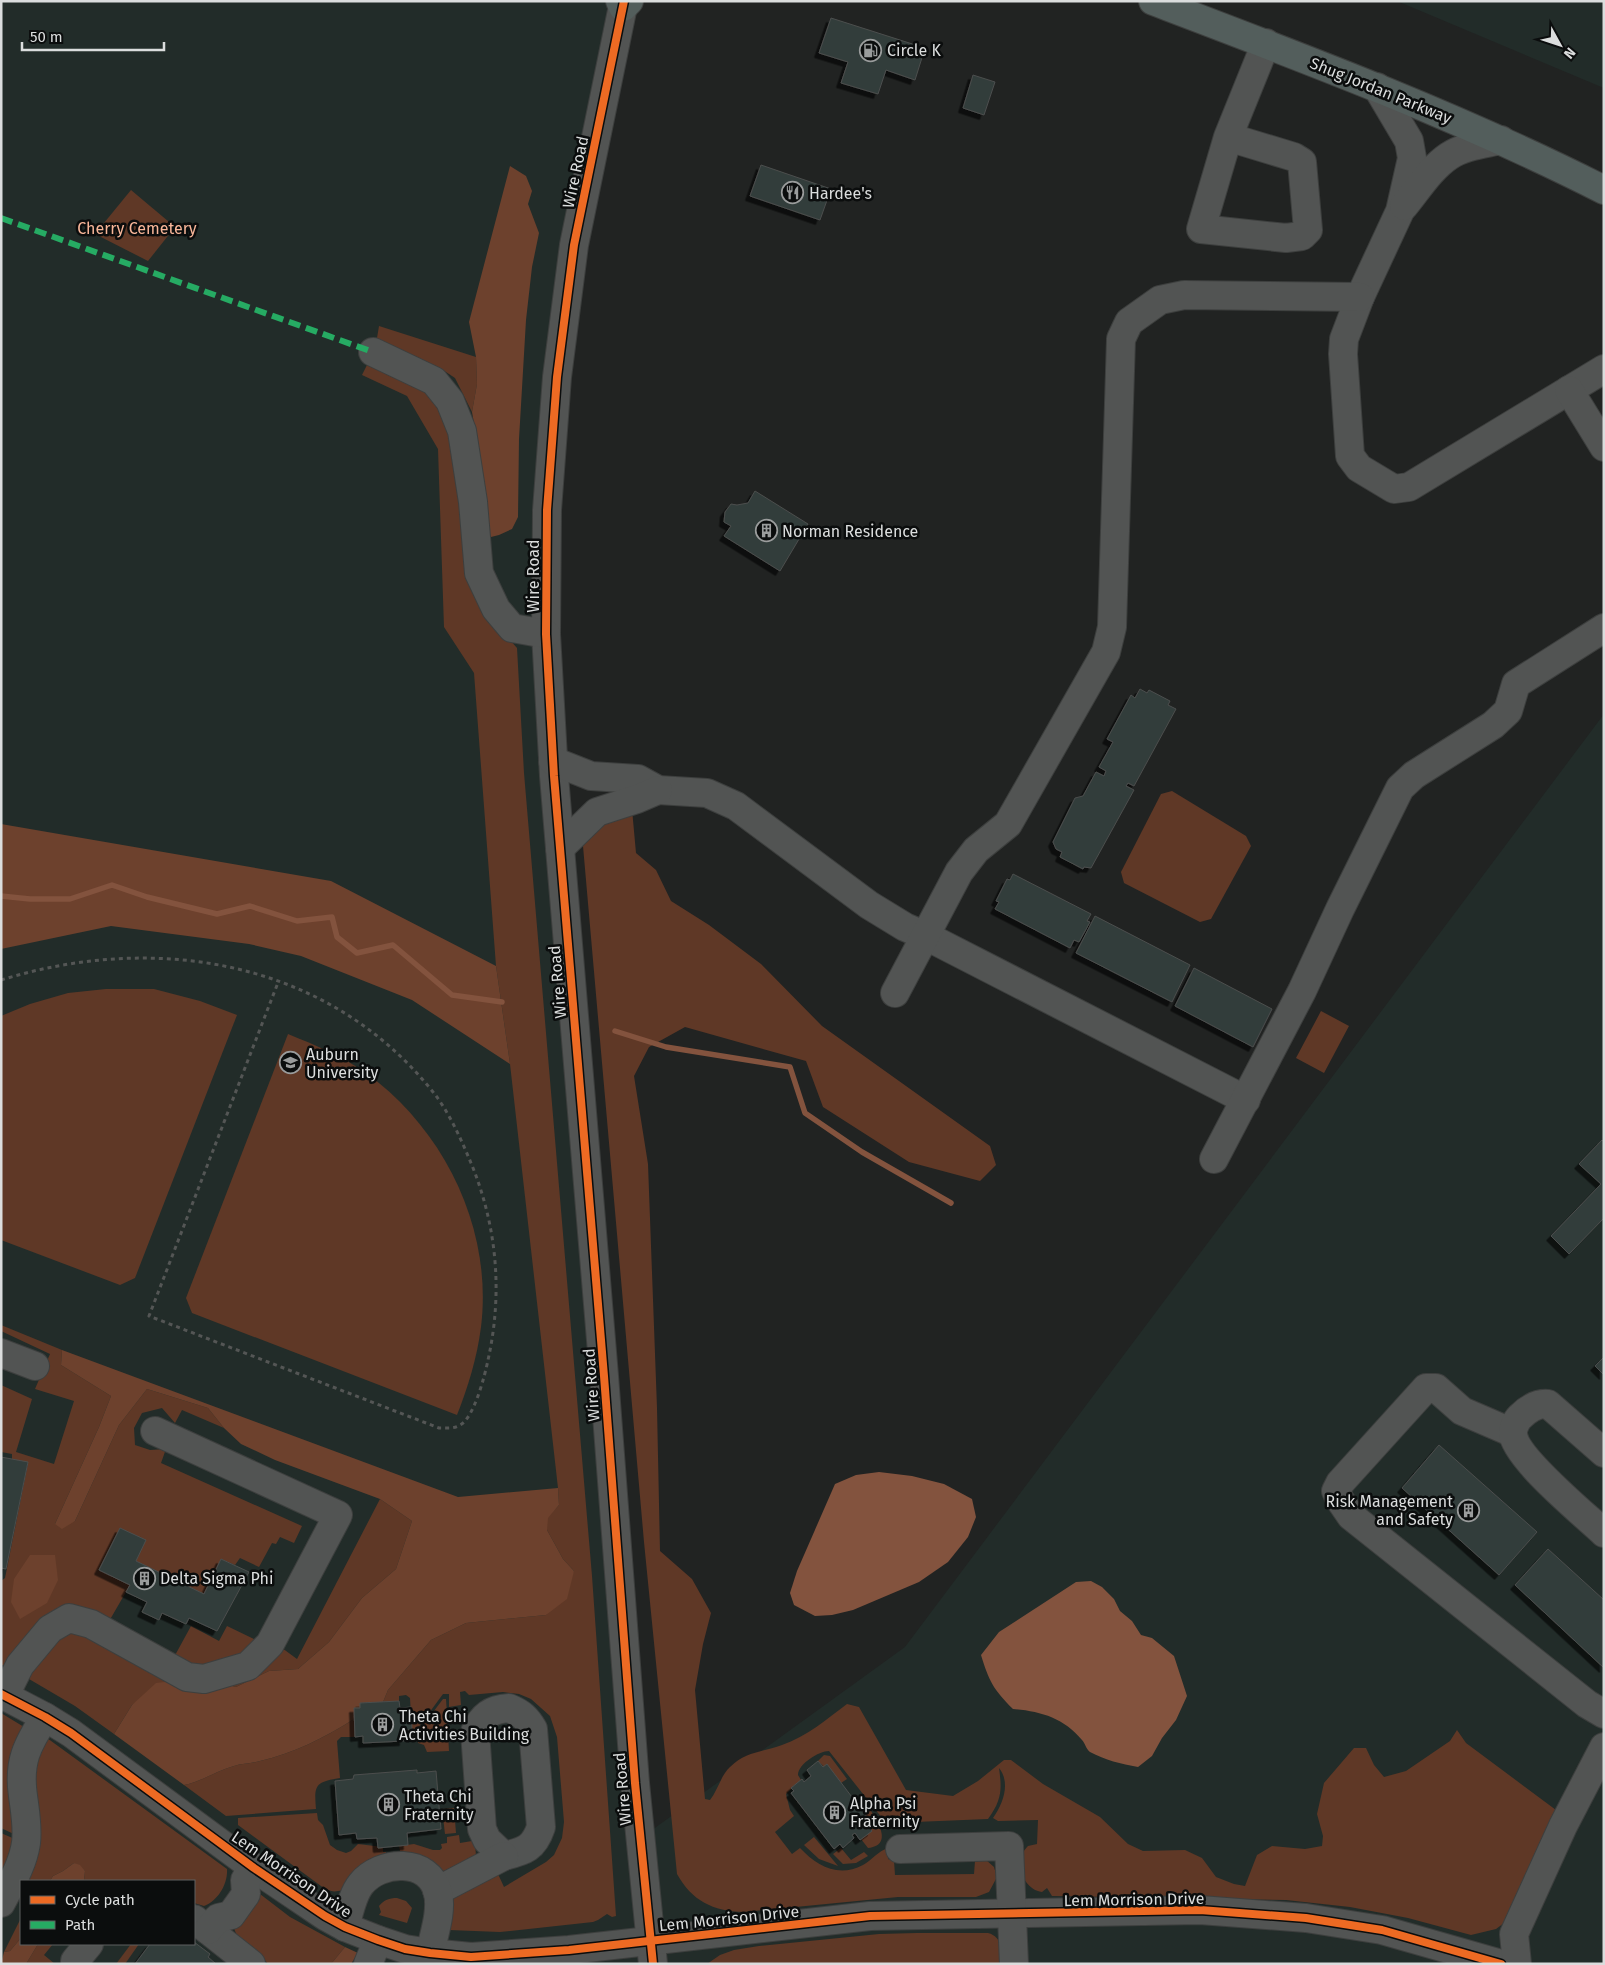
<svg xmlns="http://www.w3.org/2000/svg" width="1605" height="1965" font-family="'Fira Sans',sans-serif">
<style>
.built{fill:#222c29;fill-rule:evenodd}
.green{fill:#5f3826}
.forest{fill:#6d412d}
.water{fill:#83533e}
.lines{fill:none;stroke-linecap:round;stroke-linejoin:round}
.stream{stroke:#83533e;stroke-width:5.5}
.building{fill:#323d3b;stroke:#4c4e4d;filter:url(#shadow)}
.minor-casing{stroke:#3d3f3e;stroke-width:30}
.major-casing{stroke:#3d3f3e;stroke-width:30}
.path{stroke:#545655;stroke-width:3;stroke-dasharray:4 4;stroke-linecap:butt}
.minor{stroke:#525453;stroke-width:28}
.major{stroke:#535e5c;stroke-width:28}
.quiet{stroke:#26ab63;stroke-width:6;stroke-dasharray:12 6;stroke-linecap:butt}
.cycleway-casing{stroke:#0b0d0d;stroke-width:11}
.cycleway{stroke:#ed6a23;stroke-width:8}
.labels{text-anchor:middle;stroke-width:5;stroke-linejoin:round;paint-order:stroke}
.poi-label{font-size:16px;fill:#dbdddd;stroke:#0b0d0d;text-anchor:start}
.street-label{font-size:16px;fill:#dbdddd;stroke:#0b0d0d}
.park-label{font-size:16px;fill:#f8b699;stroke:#0b0d0d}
</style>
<defs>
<filter id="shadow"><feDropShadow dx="-4.5" dy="4.5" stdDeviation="0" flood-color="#0009"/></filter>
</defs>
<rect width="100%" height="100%" fill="#212322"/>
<g class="built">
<path d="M1 1H624L547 510 641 1838 905 1647 1604 714V1964H1ZM21 1881H194V1944H21Z"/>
<polygon points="1397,1 1604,1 1604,88 1599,86"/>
</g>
<g class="green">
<polygon points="131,190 175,227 148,261 95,234"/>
<polygon points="379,326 476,357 477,384 472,412 455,378 446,372 376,344"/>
<polygon points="370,359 427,389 446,413 510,640 517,648 524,773 592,1576 616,1916 612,1917 607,1914 598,1920 593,1922 500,1932 449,1930 449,1905 454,1895 498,1874 504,1887 546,1862 554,1855 562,1838 564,1822 557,1737 550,1716 531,1699 519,1694 503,1692 469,1695 465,1691 460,1692 461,1705 449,1707 449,1694 443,1694 415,1732 412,1732 410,1698 406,1695 399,1696 399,1701 383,1702 388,1690 431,1640 466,1623 546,1615 574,1571 563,1559 547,1530 547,1518 559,1505 558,1488 510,1064 496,966 474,673 444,627 438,449 407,396 362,375"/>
<polygon points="1172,791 1246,836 1251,846 1211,919 1200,922 1124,883 1121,872 1161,794"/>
<path d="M632 809 636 853 656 870 671 901 709 925 761 964 822 1026 990 1146 996 1165 980 1181 909 1162 823 1107 806 1061 685 1027 649 1047 634 1076 648 1164 657 1408 660 1551 692 1579 711 1613 703 1644 695 1690 705 1799 710 1800C718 1790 721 1775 730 1767 746 1751 763 1752 782 1745 806 1737 827 1719 847 1704L859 1707 906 1790 953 1796 978 1781 1004 1760H1011L1043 1784 1100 1817 1128 1844 1143 1851 1185 1850 1202 1858 1216 1877 1234 1884 1245 1886 1257 1855 1272 1846 1305 1849 1322 1846 1323 1836 1317 1814 1324 1783 1354 1748H1366L1374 1765 1384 1777 1406 1771 1450 1741 1457 1730 1466 1743 1556 1810 1510 1914 1504 1923 1496 1929 1471 1935 1408 1918 1350 1907 1286 1900 1052 1896 1047 1888 1042 1892C1022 1889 1013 1860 1028 1846L1037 1844 1038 1820 998 1821 993 1818C1003 1804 1011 1783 999 1768 1002 1789 1002 1800 988 1819L915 1822 914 1818H882L829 1751C819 1751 798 1764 798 1775L801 1780 786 1794 790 1810 794 1816 775 1832 792 1854 800 1848C817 1866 838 1878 863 1865 872 1860 878 1851 888 1848V1859L894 1861 895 1875 974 1874 975 1861 986 1860 994 1867 997 1877 989 1892 976 1897H898L743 1912C713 1911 692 1901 677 1874L644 1542 583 846 594 829Z"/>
<polygon points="106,989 154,989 200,1001 237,1015 135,1278 120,1285 1,1240 1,1016 30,1004 68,993"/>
<polygon points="1321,1011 1349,1026 1324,1073 1296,1058"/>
<path d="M288 1034C315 1045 342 1056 366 1073 445 1130 493 1230 481 1327 477 1358 468 1387 457 1415L192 1313 186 1298Z"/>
<polygon points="1,1325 62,1350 61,1365 111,1396 99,1427 55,1524 75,1521 119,1425 147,1389 208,1408 224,1428 182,1410 175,1423 162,1408 142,1413 134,1428 135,1445 150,1450 166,1449 161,1463 302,1526 294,1543 280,1537 276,1544 272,1543 259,1567 240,1558 235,1565 221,1559 204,1594 136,1561 145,1541 120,1528 99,1570 130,1585 108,1623 80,1610 6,1666 1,1665 1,1581 5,1578 28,1463 12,1460 12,1454 1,1452 1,1385 32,1399 16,1452 54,1464 74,1401 35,1389 50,1354 1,1331"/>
<polygon points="380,1499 412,1521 396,1569 362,1598 329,1642 298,1669 269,1671 236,1687 225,1684 282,1648 297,1659"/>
<polygon points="191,1626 219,1641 227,1626 256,1640 244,1654 200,1669 173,1659"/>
<path d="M73 1631 84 1635 173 1681 132 1705 114 1734 75 1706 29 1679C33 1658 55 1639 73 1631Z"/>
<polygon points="443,1699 446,1699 448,1729 418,1732"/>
<polygon points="1,1713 24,1727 18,1836 1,1828"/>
<path d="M354 1719 355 1737H341L337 1741 340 1778C315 1782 314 1785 316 1809L226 1816 184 1785C203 1781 216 1771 234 1766 242 1763 251 1764 260 1761 294 1753 324 1738 354 1719Z"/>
<polygon points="448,1733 449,1751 427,1752 424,1745 418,1743 418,1734"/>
<path d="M47 1738 227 1869C228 1884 218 1901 204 1906L194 1903V1881H84L85 1871 74 1863 63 1871 53 1876 50 1881H33L29 1879 30 1778Z"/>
<polygon points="824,1755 830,1756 847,1779 841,1783 818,1761"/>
<path d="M862 1798C870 1810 899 1845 868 1848L861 1839 867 1824 870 1821 855 1802Z"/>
<polygon points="454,1808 456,1833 445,1834 442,1809"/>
<path d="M317 1813 318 1820 323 1825 330 1845 337 1850 346 1853 351 1851 358 1844 383 1847V1852H386V1855L342 1890C333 1893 329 1891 321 1886L238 1825V1818Z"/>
<polygon points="1,1833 17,1840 6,1869 1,1867"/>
<polygon points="459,1835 460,1843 472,1841 475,1843 476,1856 445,1873 397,1854 397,1852 400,1851 399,1846 414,1844 433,1850 440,1850 442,1848 441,1844 447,1843 447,1837"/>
<polygon points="814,1837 838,1866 819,1859 804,1845"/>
<polygon points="841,1848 851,1860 864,1852 868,1856 856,1863 843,1864 833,1854"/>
<path d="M260 1894 290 1917 345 1947 331 1964H268C259 1950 235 1943 234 1926L256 1896Z"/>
<path d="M397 1898 406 1901 412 1908 407 1923 379 1915 381 1912 379 1906C384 1900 389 1898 397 1898Z"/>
<polygon points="21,1918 21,1938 10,1951 4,1952"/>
<path d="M917 1933H988C1003 1937 1001 1951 1003 1964H707L720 1955 734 1950 759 1946 879 1934Z"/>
<polygon points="38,1944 53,1944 44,1955 55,1964 26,1964"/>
<polygon points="131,1944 139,1944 125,1964 116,1964"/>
</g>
<g class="forest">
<polygon points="510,166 526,176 532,191 528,204 539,233 532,267 526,320 519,439 518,517 512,529 499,535 491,537 484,535 480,458 472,412 477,384 476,357 469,322"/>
<polygon points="1,824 331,881 496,966 510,1064 412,1000 301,956 249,944 111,926 1,949"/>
<path d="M62 1350 458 1497 558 1488 559 1505 548 1518 547 1530 563 1559 574 1571 567 1599 546 1615 466 1623 431 1640 388 1690 383 1702 360 1703V1708L354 1709V1719C324 1738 294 1753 260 1761 251 1764 242 1763 234 1766 216 1771 203 1781 184 1785L114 1734 132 1705 156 1683 173 1681 225 1684 236 1687 269 1671 298 1669 329 1642 362 1598 396 1569 412 1521 380 1499 275 1460 241 1444 224 1428 208 1408 147 1389 119 1425 75 1521 62 1529 55 1524 99 1427 111 1396 61 1365Z"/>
<polygon points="30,1555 55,1555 58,1580 47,1603 20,1619 11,1602 14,1579"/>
<polygon points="74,1863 80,1865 85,1871 84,1881 50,1881 53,1876 63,1871"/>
<polygon points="21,1938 21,1944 38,1944 26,1964 1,1964 4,1952 10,1951"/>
<polygon points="345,1947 358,1953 351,1964 331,1964"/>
</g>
<g class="water">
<polygon points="879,1472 912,1476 944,1484 972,1499 976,1517 968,1537 948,1562 919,1582 853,1610 832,1615 815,1616 794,1605 790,1593 797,1571 835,1484 856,1475"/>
<path d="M1091 1581 1102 1587 1114 1599 1120 1611 1132 1621 1141 1635 1152 1638 1174 1656 1187 1696 1176 1720 1162 1738 1152 1756 1138 1767C1121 1764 1105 1760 1090 1752 1086 1749 1085 1743 1082 1740 1064 1718 1040 1711 1013 1709 993 1689 989 1681 981 1655L999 1632 1076 1582Z"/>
</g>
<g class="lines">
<g class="stream">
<polyline points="1,896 30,899 70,899 112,885 147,897 217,914 250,906 297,921 332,917 337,937 357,953 393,945 452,995 502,1002"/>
<polyline points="615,1031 666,1047 790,1067 805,1113 862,1152 951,1203"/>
</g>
</g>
<g class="building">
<polygon points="831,18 925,48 915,80 886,70 878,94 841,83 848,62 819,53"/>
<polygon points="973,75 995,82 984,115 963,108"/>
<polygon points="761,165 831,189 820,220 750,196"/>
<polygon points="755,491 808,524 780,571 724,536 731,526 724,522 725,512 731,504 737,505 748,503"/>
<polygon points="1140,689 1147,693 1149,690 1170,701 1168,705 1176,709 1134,786 1128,783 1126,786 1134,790 1091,868 1084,867 1083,869 1060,857 1062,852 1056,849 1053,842 1075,798 1083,796 1096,772 1104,776 1106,771 1099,767 1113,742 1107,739 1131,695 1135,698"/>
<polygon points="1013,874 1091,914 1087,921 1090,922 1079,942 1074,940 1070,948 995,909 999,902 996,901 1007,879 1010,880"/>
<polygon points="1095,916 1190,965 1172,1002 1076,953"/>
<polygon points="1194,968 1272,1009 1253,1047 1175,1006"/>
<polygon points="1602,1140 1604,1142 1604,1218 1569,1254 1551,1236 1601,1184 1579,1164"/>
<polygon points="1604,1357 1604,1375 1595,1366"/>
<polygon points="1439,1445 1537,1532 1499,1575 1402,1488"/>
<polygon points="1,1457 28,1462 6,1569 1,1568"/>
<polygon points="120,1528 146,1540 136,1561 204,1594 221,1559 249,1572 217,1631 189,1618 186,1624 162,1613 159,1620 142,1612 147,1602 126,1592 130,1585 99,1570"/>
<polygon points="1548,1549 1604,1600 1604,1668 1515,1585"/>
<polygon points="399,1701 400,1708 411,1707 412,1730 403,1730 404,1741 363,1743 363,1736 355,1737 354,1708 360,1708 360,1703"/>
<polygon points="818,1761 823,1767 827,1764 870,1821 867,1824 872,1831 860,1840 855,1833 852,1835 854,1838 843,1848 840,1844 834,1849 791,1793 794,1791 791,1788 802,1779 804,1782 811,1776 807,1770"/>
<polygon points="417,1770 417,1773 436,1771 441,1829 407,1833 408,1845 378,1848 377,1838 357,1839 356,1833 339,1835 335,1781 353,1779 354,1775"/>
<polygon points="194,1942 210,1954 208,1957 216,1964 135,1964 150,1944 194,1944"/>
</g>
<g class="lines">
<defs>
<g id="minor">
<polyline points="624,1 574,245 557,377 547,510 546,634 554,776 604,1376 635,1783 653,1964"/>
<polyline points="1377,87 1409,141 1412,158 1400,211 1360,297 1344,339 1343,354 1350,456 1359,468 1394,489 1409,487 1604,369"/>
<polyline points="1228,137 1294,157 1302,162 1308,230 1302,236 1286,238 1201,229 1228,137 1266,43"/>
<path d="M1404 206C1418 189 1431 168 1449 156 1464 146 1484 144 1501 140"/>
<polyline points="373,352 434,381 450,401 462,431 473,502 479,573 496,609 512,628 546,634"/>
<polyline points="1569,390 1604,447"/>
<polyline points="553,761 591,776 638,779 658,790 707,793 736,806 869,905 905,927 926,936 1246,1100"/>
<polyline points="560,848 597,812 637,799 658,790"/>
<polyline points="895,993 959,872 976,850 1008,824 1106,652 1112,627 1121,339 1129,322 1160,300 1184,295 1360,297"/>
<polyline points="1214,1159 1302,991 1340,909 1400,788 1414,775 1493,725 1508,711 1516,684 1604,628"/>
<polyline points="1,1353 35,1366"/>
<polyline points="1513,1433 1462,1411 1436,1388 1426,1388 1340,1483 1336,1491 1340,1500 1351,1516 1587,1704 1604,1714"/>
<path d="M1604 1453 1548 1404C1538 1403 1528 1409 1521 1416 1517 1419 1513 1427 1513 1433 1514 1457 1585 1515 1604 1533"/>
<polyline points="1,1694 45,1717 71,1733 254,1868 325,1916 345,1927 378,1940 405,1949 430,1953 471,1957 569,1950 870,1916 1200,1910 1306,1918 1382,1930 1501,1964"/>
<polyline points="5,1695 20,1665 50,1629 69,1618 91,1624 187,1677 204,1679 248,1666 270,1644 338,1515 155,1431"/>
<path d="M509 1708C521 1713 527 1718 533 1729L541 1827C534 1848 525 1851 504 1856L487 1840 482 1829 475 1732C482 1716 491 1709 509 1708Z"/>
<polyline points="900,1849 1009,1846 1014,1964"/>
<polyline points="437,1891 504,1856"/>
<path d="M1 1903C11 1884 23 1864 26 1843 28 1827 25 1811 23 1796 18 1762 27 1745 45 1717"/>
<polyline points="194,1919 251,1964"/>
<path d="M345 1927C349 1914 352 1895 361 1884 380 1860 429 1857 438 1893 442 1912 434 1934 430 1953"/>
<polyline points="208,1930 218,1918 231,1915 246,1894 245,1880 254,1868"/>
<polyline points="75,1961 89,1944"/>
<polyline points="368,1964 378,1940"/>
<polyline points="1517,1964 1514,1934 1563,1826 1604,1747"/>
</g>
<g id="major">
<polyline points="620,1 623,7 629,1"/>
<path d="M1153 1C1306 59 1458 116 1604 190"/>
</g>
</defs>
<use href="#minor" class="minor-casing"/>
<use href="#major" class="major-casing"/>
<path class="path" d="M1 980C156 932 328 960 433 1092 449 1112 461 1139 471 1163 497 1226 503 1293 488 1360 485 1375 474 1418 460 1425 454 1429 446 1428 439 1428L149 1316 279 980"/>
<use href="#minor" class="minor"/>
<use href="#major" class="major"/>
<polyline class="quiet" points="1,218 373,352"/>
<defs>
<g id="cycleway">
<polyline points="624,1 574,245 557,377 547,510 546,634 554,776 604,1376 635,1783 653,1964"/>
<polyline points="1,1694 45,1717 71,1733 254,1868 325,1916 345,1927 378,1940 405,1949 430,1953 471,1957 569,1950 870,1916 1200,1910 1306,1918 1382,1930 1501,1964"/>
</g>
</defs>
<use href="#cycleway" class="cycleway-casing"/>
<use href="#cycleway" class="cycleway"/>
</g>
<defs>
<symbol id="fuel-ring" viewBox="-11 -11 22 22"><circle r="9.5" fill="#0b0d0d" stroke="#9a9c9c" stroke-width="1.5"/><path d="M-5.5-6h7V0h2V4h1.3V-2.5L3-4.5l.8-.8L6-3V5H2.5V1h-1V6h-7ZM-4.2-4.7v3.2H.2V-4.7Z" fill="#9a9c9c"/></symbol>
<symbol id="restaurant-ring" viewBox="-11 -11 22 22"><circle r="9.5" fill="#0b0d0d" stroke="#9a9c9c" stroke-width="1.5"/><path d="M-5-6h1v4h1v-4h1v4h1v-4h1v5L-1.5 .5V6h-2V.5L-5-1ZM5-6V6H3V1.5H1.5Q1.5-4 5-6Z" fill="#9a9c9c"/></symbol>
<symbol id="building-ring" viewBox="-11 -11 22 22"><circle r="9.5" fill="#0b0d0d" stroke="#9a9c9c" stroke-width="1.5"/><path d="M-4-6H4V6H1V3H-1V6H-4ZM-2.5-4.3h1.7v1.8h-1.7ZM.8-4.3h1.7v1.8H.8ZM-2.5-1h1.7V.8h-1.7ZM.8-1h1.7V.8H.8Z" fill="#9a9c9c"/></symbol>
<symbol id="university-ring" viewBox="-11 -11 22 22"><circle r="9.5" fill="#0b0d0d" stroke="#9a9c9c" stroke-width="1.5"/><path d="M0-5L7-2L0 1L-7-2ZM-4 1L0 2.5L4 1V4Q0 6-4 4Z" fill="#9a9c9c"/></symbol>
</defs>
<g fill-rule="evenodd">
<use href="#fuel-ring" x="858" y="38" width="25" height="25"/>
<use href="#restaurant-ring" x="780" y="180" width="25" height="25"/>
<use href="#building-ring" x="754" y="518" width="25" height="25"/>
<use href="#university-ring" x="278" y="1050" width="25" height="25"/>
<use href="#building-ring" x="1456" y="1498" width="25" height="25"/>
<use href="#building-ring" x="132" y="1566" width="25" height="25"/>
<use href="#building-ring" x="370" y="1712" width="25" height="25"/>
<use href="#building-ring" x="376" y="1792" width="25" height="25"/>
<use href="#building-ring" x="822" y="1800" width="25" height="25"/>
</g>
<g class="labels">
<g class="poi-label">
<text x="887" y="56">Circle K</text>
<text x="809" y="199">Hardee's</text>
<text x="782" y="537">Norman Residence</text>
<text x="306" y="1060">Auburn<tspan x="306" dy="18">University</tspan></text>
<text x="1453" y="1507" text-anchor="end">Risk Management<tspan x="1453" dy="18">and Safety</tspan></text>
<text x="160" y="1584">Delta Sigma Phi</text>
<text x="399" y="1722">Theta Chi<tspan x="399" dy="18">Activities Building</tspan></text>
<text x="404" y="1802">Theta Chi<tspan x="404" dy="18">Fraternity</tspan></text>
<text x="850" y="1809">Alpha Psi<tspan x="850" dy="18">Fraternity</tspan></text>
</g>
<g class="street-label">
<text transform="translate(1381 90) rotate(22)" y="6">Shug Jordan Parkway</text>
<text transform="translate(575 172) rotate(-78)" y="6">Wire Road</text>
<text transform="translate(533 576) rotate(-90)" y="6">Wire Road</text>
<text transform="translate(557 982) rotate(-95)" y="6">Wire Road</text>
<text transform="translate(591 1385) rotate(-94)" y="6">Wire Road</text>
<text transform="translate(622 1789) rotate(-95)" y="6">Wire Road</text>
<text transform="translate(292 1874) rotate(34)" y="6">Lem Morrison Drive</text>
<text transform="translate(1134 1899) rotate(-1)" y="6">Lem Morrison Drive</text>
<text transform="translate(729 1918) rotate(-6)" y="6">Lem Morrison Drive</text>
</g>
<g class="park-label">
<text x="137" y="234">Cherry Cemetery</text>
</g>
</g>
<rect width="1605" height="1965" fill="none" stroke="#dbdddd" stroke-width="5"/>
<rect x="20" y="1880" width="175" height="65" fill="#0b0d0d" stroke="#5e6060"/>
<rect x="30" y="1896" width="25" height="8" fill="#ed6a23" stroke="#5e6060"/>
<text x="65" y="1905" font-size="15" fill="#dbdddd">Cycle path</text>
<rect x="30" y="1921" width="25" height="8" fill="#26ab63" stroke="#5e6060"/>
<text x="65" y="1930" font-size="15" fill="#dbdddd">Path</text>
<g transform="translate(1560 45) rotate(130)" stroke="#0b0d0d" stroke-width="4" paint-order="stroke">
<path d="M0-4L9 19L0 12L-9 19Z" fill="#dbdddd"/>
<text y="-8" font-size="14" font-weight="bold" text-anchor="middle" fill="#dbdddd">N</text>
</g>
<path d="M22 42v8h142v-8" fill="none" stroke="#dbdddd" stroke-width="2.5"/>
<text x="30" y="42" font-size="15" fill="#dbdddd" stroke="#0b0d0d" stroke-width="4" paint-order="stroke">50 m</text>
</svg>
